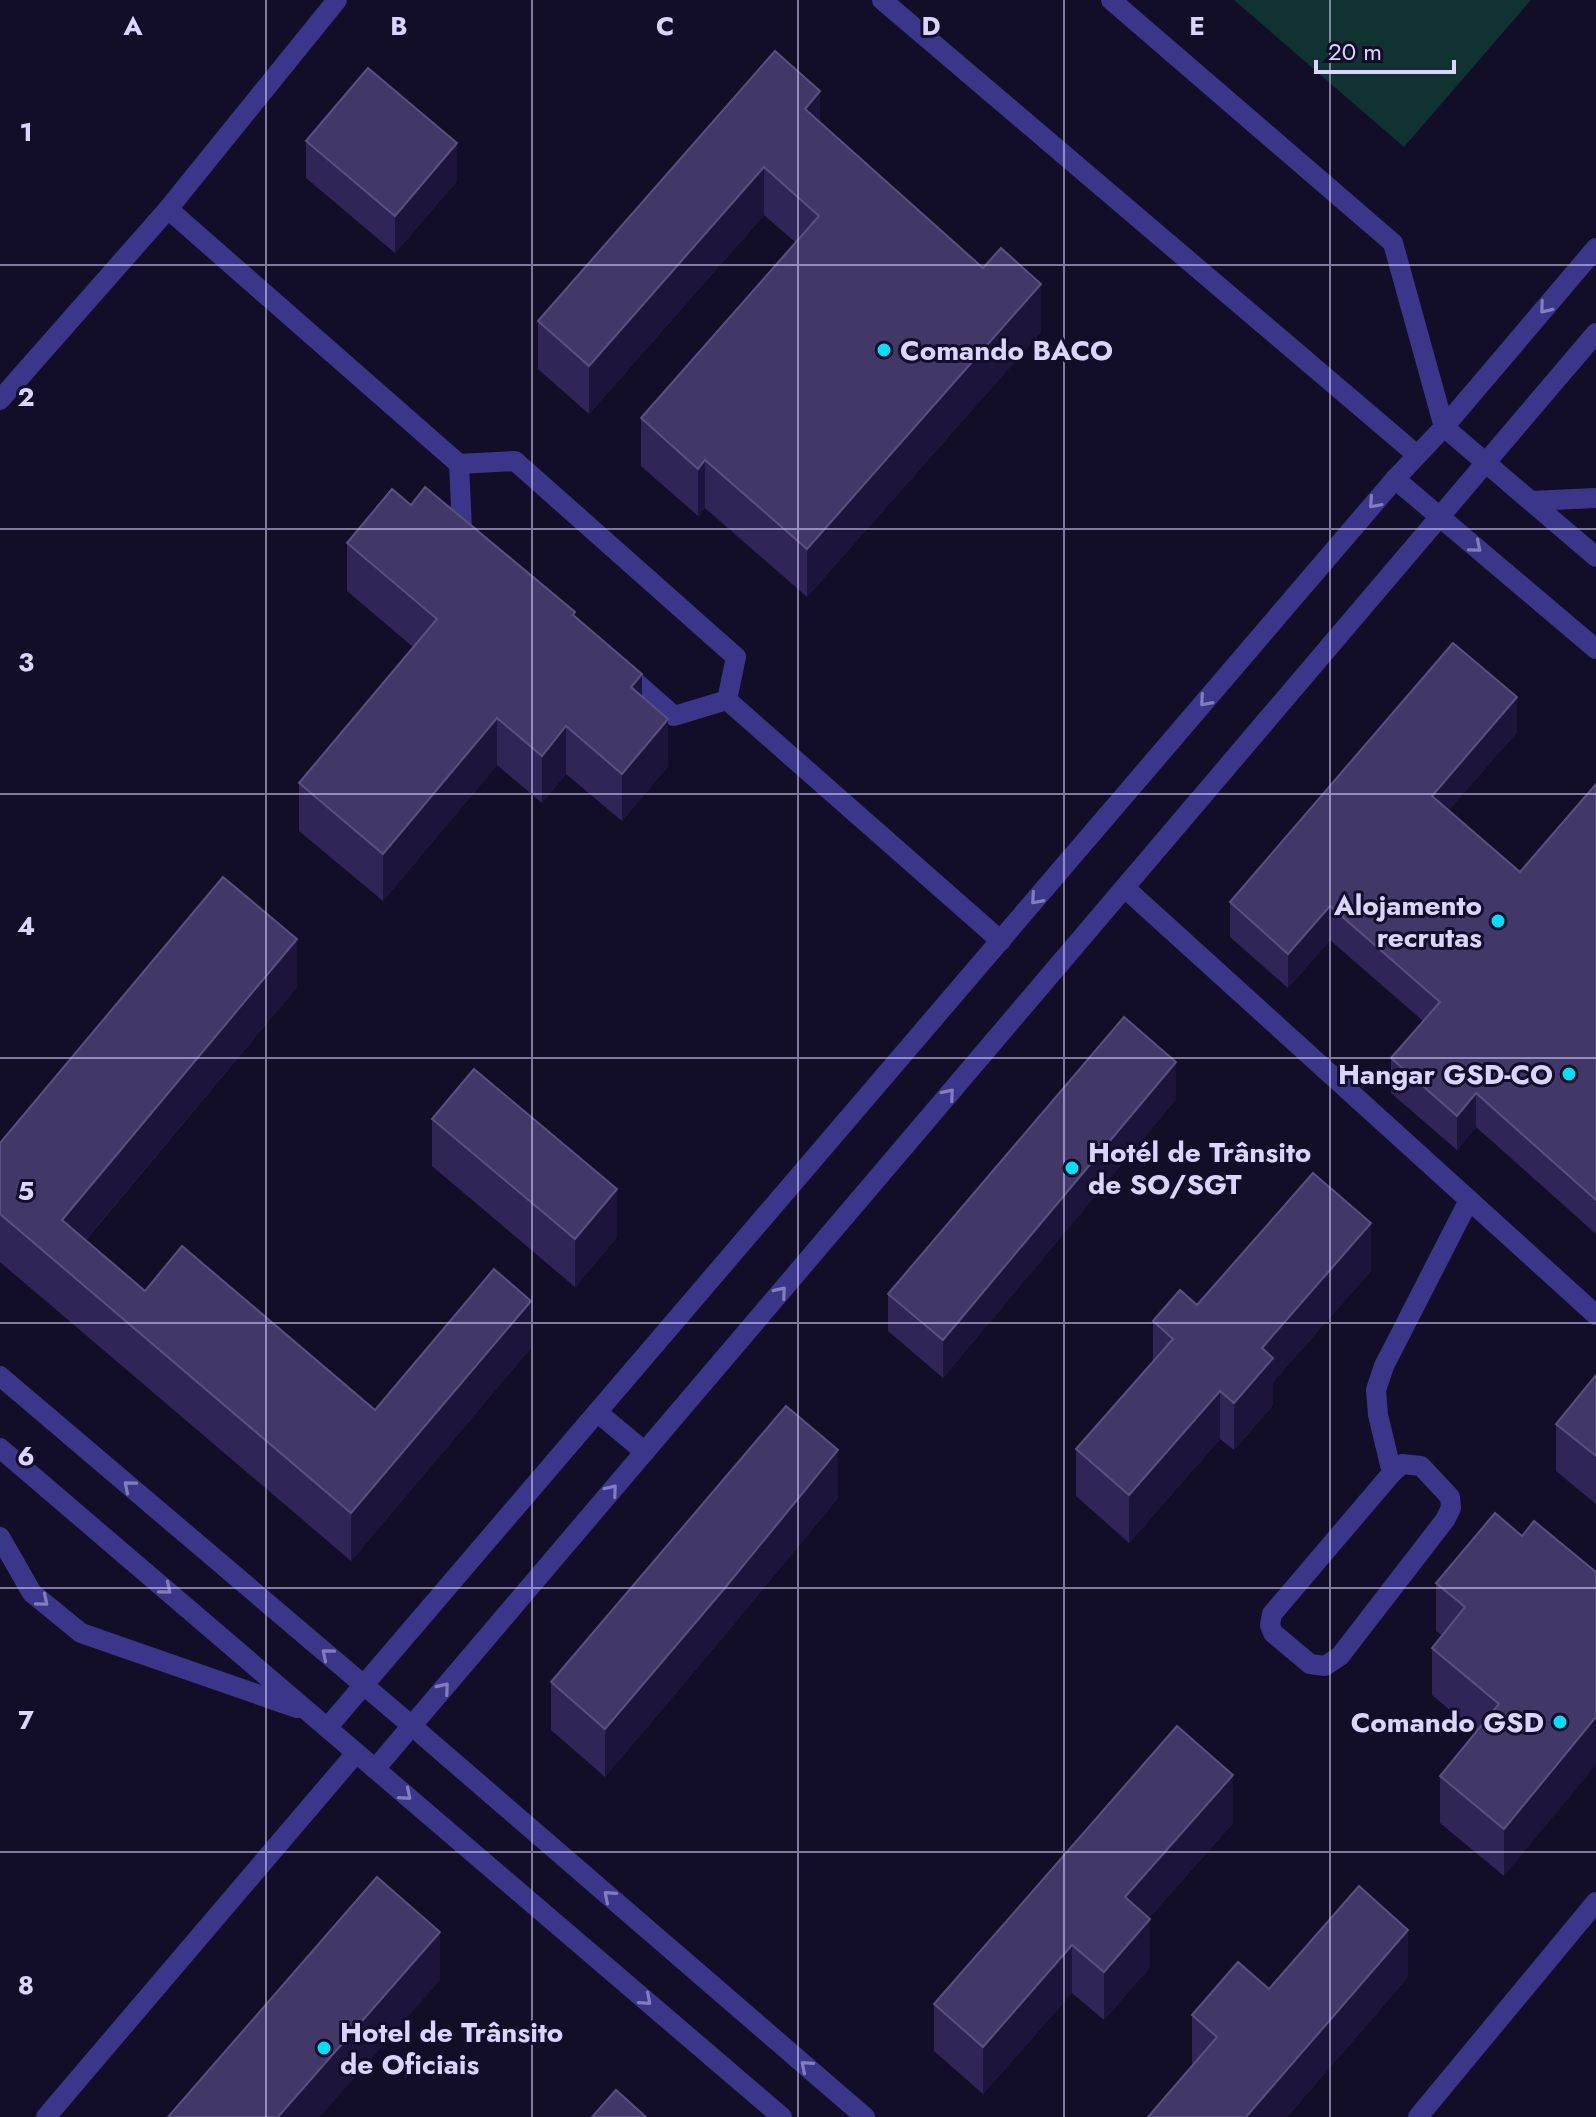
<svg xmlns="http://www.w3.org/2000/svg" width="1596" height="2117" font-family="Jost,sans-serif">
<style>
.green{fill:#103231}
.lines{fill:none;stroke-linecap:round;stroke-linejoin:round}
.minor{stroke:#3b3689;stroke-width:20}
.wall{fill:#302556}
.shaded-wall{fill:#1d143b}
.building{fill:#423868;stroke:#5a5080;stroke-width:2}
.oneway{stroke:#837dbe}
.grid{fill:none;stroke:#dad4ff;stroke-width:2;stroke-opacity:0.55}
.poi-dot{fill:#00dfff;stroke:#130e27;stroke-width:3}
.labels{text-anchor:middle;stroke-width:6;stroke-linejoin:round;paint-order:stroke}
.poi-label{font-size:28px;font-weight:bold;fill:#dad4ff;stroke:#130e27;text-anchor:start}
.grid-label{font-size:26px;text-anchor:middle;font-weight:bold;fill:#dad4ff;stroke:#130e27;stroke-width:6;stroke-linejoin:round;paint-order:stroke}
</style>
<rect width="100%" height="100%" fill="#130e27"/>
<polygon class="green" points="1234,0 1531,0 1404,147"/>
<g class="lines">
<g class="minor">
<polyline points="882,0 1417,455"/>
<polyline points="1111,0 1393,243 1444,427 1596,557"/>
<polyline points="168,209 459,464 515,461 736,657 727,700"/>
<polyline points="0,400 168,209 337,0"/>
<polyline points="459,464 462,529 473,539"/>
<polyline points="1395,479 1596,649"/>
<polyline points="1531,501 1596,498"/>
<polyline points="623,671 674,716 727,700"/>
<polyline points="727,700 1001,941"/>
<polyline points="1125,888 1596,1315"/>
<polyline points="0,1376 412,1726 865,2117"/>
<polyline points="597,1412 645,1452"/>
<polyline points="0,1448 782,2117"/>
<polygon points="1402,1464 1421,1466 1450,1497 1451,1508 1445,1520 1340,1656 1325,1666 1310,1664 1273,1633 1270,1625 1272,1614 1392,1473"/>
<polyline points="1392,1473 1378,1415 1376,1390 1384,1366 1469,1200"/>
<polyline points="0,1537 32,1593 81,1633 297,1708"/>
<polyline points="327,1728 1395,479 1444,427 1596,248"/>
<polyline points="375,1769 1596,333"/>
<polyline points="46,2117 356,1753"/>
<polyline points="1418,2117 1596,1902"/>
</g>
</g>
<g class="wall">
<polygon points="820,123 1041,332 807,597 705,508 698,516 641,466 641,418 795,242 764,215 589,414 538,369 538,321"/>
<polygon points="306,141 457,181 395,253 306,178"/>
<polygon points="411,505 575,616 642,697 668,766 622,821 566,774 542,803 497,765 383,901 299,831 299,783 413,647 347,591 347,543"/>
<polygon points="1517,732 1449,810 1520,872 1596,784 1596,1234 1476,1127 1457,1150 1391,1093 1391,1058 1423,1021 1330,940 1288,988 1230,937 1230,902"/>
<polygon points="297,987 86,1240 145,1291 375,1410 531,1348 351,1561 0,1262 0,1143"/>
<polygon points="1176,1099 943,1378 888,1331 888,1294"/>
<polygon points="432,1119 617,1237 575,1287 432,1166"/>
<polygon points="1371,1271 1273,1382 1273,1405 1234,1450 1220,1439 1129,1543 1076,1496 1076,1449 1153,1362 1153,1321 1197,1305"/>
<polygon points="1596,1375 1596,1504 1556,1471 1556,1424"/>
<polygon points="838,1498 724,1636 605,1777 551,1730 551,1682"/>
<polygon points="1522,1536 1504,1876 1440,1823 1440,1776 1476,1732 1432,1695 1432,1648 1442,1635 1436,1631 1436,1583"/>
<polygon points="1233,1823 1149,1918 1150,1967 1104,2020 1072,1993 983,2094 934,2051 934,2004"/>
<polygon points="1408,1977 1287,2117 1148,2117 1193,2064 1192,2063 1192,2015 1269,1989"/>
</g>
<g class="shaded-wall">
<polygon points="820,91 820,139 805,109"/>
<polygon points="457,143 457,181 395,253 395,216"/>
<polygon points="764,167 764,215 589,414 589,366"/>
<polygon points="1041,284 1041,332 807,597 807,549"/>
<polygon points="705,460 705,508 698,516 698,469"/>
<polygon points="642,674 642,722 631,687"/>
<polygon points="1517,697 1517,732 1432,830 1432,796"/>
<polygon points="497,718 497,765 383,901 383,854"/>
<polygon points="668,719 668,766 622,821 622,774"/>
<polygon points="566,726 566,774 542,803 542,756"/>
<polygon points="1330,906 1330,940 1288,988 1288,954"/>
<polygon points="297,939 297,987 62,1268 62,1220"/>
<polygon points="1176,1062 1176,1099 943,1378 943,1340"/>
<polygon points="1476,1093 1476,1127 1457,1150 1457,1116"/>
<polygon points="617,1189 617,1237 575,1287 575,1239"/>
<polygon points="1371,1223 1371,1271 1273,1382 1273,1405 1234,1450 1234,1403 1262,1348"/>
<polygon points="531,1301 531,1348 351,1561 351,1513"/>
<polygon points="1220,1391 1220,1439 1129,1543 1129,1495"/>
<polygon points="838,1450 838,1498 724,1636 605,1777 605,1729"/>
<polygon points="1596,1717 1596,1765 1504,1876 1504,1829"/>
<polygon points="1233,1775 1233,1823 1125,1945 1125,1897"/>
<polygon points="1150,1919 1150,1967 1104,2020 1104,1972"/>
<polygon points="1408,1930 1408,1977 1287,2117 1246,2117"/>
<polygon points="440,1932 440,1980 320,2117 278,2117"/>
<polygon points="1072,1945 1072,1993 983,2094 983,2047"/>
</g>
<g class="building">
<polygon points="775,51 820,91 805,109 983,268 1001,248 1041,284 807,549 705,460 698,469 641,418 819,216 764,167 589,366 538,321"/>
<polygon points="368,68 457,143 395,216 306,141"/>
<polygon points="425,487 575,612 573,615 642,674 631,687 668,719 622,774 566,726 542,756 497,718 383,854 299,783 437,619 347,543 392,489 411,505"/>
<polygon points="1453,643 1517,697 1432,796 1520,872 1596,784 1596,1200 1476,1093 1457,1116 1391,1058 1440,1002 1330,906 1288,954 1230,902"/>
<polygon points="223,877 297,939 62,1220 145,1291 182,1246 375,1410 494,1269 531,1301 351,1513 0,1214 0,1143"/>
<polygon points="1124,1017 1176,1062 943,1340 888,1294"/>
<polygon points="474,1069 617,1189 575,1239 432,1119"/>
<polygon points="1313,1173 1371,1223 1262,1348 1273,1358 1234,1403 1220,1391 1129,1495 1076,1449 1173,1339 1153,1321 1180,1290 1197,1305"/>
<polygon points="1596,1375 1596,1456 1556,1424"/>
<polygon points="786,1406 838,1450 724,1589 605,1729 551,1682"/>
<polygon points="1495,1513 1522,1536 1534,1521 1596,1572 1596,1717 1504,1829 1440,1776 1499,1704 1432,1648 1465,1607 1436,1583"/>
<polygon points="1177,1726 1233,1775 1125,1897 1150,1919 1104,1972 1072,1945 983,2047 934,2004"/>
<polygon points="377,1877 440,1932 278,2117 168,2117"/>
<polygon points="1359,1886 1408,1930 1246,2117 1148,2117 1217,2037 1192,2015 1238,1962 1269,1989"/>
<polygon points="616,2090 646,2117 592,2117"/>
</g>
<defs><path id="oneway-chevron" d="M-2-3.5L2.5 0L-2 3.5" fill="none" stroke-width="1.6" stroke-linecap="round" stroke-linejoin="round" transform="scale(2)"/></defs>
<g class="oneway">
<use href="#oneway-chevron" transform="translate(1545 308) rotate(130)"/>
<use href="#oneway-chevron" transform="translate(1374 503) rotate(131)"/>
<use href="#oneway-chevron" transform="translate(1476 547) rotate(40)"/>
<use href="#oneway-chevron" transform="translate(1205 701) rotate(131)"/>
<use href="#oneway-chevron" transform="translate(1036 899) rotate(131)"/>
<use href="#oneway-chevron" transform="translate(949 1094) rotate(-50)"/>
<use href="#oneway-chevron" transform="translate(781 1292) rotate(-50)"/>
<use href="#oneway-chevron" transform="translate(129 1486) rotate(-140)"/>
<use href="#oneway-chevron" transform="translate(612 1490) rotate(-50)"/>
<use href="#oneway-chevron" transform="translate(166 1589) rotate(40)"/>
<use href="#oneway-chevron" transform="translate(43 1601) rotate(40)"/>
<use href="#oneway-chevron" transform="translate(327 1654) rotate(-140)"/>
<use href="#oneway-chevron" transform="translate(444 1688) rotate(-50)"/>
<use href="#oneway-chevron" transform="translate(406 1795) rotate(41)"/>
<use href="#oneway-chevron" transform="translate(609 1896) rotate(-139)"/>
<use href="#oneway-chevron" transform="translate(646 2000) rotate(41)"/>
<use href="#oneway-chevron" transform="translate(806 2066) rotate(-139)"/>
</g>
<path class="grid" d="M266 0V2117M532 0V2117M798 0V2117M1064 0V2117M1330 0V2117M0 265H1596M0 529H1596M0 794H1596M0 1058H1596M0 1323H1596M0 1588H1596M0 1852H1596"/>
<g class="poi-dot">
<circle cx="884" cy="350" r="8"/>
<circle cx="1498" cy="921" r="8"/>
<circle cx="1569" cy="1074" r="8"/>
<circle cx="1072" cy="1168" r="8"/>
<circle cx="1560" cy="1722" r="8"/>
<circle cx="324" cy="2048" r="8"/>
</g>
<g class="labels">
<g class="poi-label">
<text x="900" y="360">Comando BACO</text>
<text x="1482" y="915" text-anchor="end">Alojamento<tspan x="1482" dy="32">recrutas</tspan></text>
<text x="1553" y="1084" text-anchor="end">Hangar GSD-CO</text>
<text x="1088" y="1162">Hotél de Trânsito<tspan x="1088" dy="32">de SO/SGT</tspan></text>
<text x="1544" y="1732" text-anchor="end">Comando GSD</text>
<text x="340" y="2042">Hotel de Trânsito<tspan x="340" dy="32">de Oficiais</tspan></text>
</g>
</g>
<g class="grid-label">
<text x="133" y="35">A</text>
<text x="399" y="35">B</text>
<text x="665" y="35">C</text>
<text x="931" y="35">D</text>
<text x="1197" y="35">E</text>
<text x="26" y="141">1</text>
<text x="26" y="406">2</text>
<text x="26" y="671">3</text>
<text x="26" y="935">4</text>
<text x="26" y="1200">5</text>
<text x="26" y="1465">6</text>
<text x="26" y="1729">7</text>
<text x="26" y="1994">8</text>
</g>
<path d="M1316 60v12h138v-12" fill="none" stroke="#dad4ff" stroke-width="4"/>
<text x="1328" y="60" font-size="24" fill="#dad4ff" stroke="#130e27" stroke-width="6" paint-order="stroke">20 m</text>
</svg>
